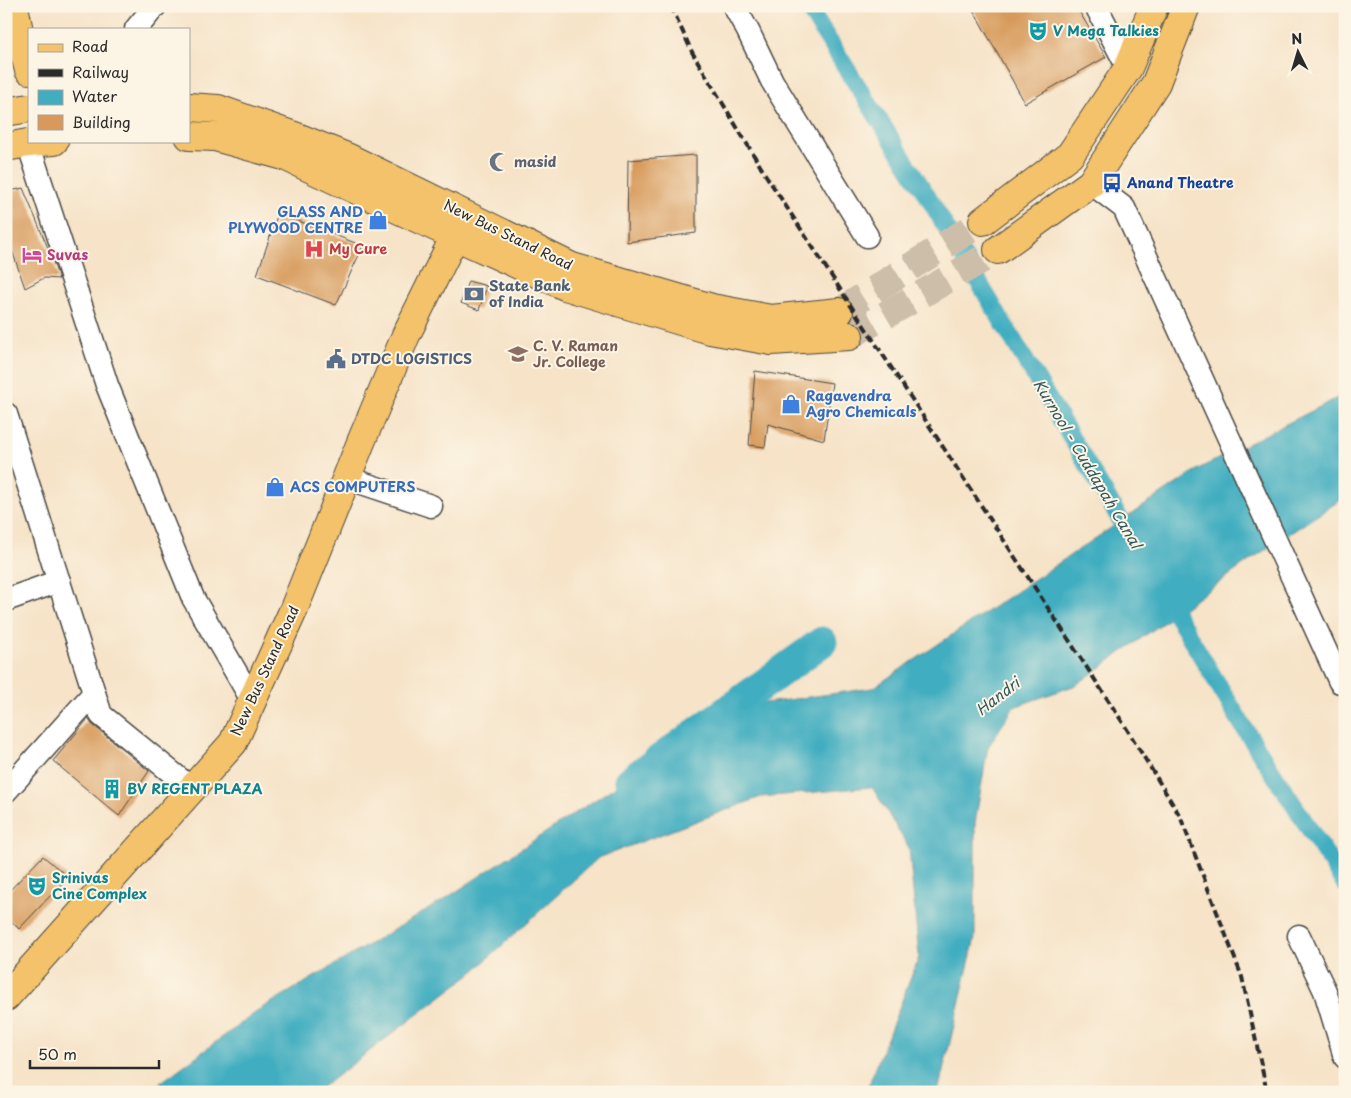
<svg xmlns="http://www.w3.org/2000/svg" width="1351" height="1098" font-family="'Playpen Sans',sans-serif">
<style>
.water{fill:#41adc0;stroke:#366c76}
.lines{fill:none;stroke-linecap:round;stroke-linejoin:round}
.canal{stroke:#41adc0;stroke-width:18}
.river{stroke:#41adc0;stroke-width:31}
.building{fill:#d79a5a}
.major-tunnel{stroke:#cdbea9;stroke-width:28;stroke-dasharray:28 14;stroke-linecap:butt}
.minor-casing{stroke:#494743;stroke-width:25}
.major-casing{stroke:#494743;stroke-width:30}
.minor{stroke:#fff;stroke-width:22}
.major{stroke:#f3c26a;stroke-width:28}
.rail{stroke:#2b2b2b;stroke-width:4;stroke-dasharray:8 4;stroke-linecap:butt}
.labels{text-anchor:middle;stroke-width:4;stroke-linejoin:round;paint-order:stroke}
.culture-label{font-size:14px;font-weight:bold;fill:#0d838f;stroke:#fcf5e5;text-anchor:start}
.worship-label{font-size:14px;font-weight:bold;fill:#5b616d;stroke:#fcf5e5;text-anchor:start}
.transit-label{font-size:14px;font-weight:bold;fill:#164399;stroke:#fcf5e5;text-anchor:start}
.shop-label{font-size:14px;font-weight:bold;fill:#366cbe;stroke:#fcf5e5;text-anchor:start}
.street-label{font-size:14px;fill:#2b2b2b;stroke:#fcf5e5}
.health-label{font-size:14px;font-weight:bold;fill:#be3a42;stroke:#fcf5e5;text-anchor:start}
.hotel-label{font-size:14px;font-weight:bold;fill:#b23c85;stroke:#fcf5e5;text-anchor:start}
.service-label{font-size:14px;font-weight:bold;fill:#4e5e75;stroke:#fcf5e5;text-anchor:start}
.education-label{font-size:14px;font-weight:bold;fill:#785e54;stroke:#fcf5e5;text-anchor:start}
.water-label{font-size:15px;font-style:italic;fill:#33585f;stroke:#fcf5e5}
</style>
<rect width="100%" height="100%" fill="#fcf5e5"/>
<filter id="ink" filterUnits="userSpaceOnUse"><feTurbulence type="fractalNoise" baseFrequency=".02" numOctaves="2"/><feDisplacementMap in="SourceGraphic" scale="10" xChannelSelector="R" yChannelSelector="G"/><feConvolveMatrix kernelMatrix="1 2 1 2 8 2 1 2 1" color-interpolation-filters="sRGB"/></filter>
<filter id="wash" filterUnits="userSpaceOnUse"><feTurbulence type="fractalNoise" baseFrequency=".0096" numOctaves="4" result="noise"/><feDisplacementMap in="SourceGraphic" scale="20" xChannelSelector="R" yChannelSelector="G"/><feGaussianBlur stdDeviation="1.12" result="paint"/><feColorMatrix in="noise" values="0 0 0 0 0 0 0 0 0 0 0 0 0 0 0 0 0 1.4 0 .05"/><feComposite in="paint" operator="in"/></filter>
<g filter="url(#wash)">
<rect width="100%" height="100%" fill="#f6e3c8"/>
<polygon class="water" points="1345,394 1345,497 1259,554 1076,685 1014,707 988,747 975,823 975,938 938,1092 866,1092 919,957 909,848 872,787 761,797 598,858 473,972 316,1092 148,1092 262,1008 442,901 610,790 744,706 873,688 1200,468"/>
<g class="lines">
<g class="canal">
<polyline points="807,6 928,197 1133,541"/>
<polyline points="1164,594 1246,731 1345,884"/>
</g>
<polyline class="river" points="630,781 822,642"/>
</g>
<g id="blocks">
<g class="building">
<polygon points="971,6 1076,6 1106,57 1025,103"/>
<polygon points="696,155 696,233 627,242 628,160"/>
<polygon points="23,188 50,253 59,279 44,278 25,288 6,233 6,192"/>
<polygon points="278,213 363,246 336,305 257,275"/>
<polygon points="468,281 487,286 479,310 461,303"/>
<polygon points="755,371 832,383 824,440 768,424 765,447 749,445"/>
<polygon points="88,719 93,725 149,771 119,816 53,761"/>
<polygon points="43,856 68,877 19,929 6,916 6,894"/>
</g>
</g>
</g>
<g filter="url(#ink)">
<use href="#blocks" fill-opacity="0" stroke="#494743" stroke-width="1"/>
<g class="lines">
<g class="major-tunnel">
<polyline points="839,312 983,221"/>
<polyline points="849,336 998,250"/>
</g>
<defs>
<g id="minor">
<polyline points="734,6 748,31 772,81 867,236"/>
<polyline points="1096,6 1128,68"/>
<polyline points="136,29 155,6"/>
<polyline points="28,143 107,385 193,598 252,700"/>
<polyline points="1091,183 1124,208 1340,682"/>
<polyline points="6,414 101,715 192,789"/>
<polyline points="347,478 431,506"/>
<polyline points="6,600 59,581"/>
<polyline points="6,791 94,693"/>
<polyline points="1299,936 1325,991 1345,1057"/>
</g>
<g id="major">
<polyline points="14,6 21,41 29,70"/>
<polyline points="189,107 218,109 297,137 349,158 572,267 712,308 771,319 839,312"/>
<polyline points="6,112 29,108"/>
<polyline points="189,136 215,137 284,156 455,236 565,286 710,330 771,341 849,336"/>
<polyline points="6,147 28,143 54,141"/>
<polyline points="983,221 1070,155 1128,68 1154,6"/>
<polyline points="998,250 1091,183 1156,83 1186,6"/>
<polyline points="6,997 233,743 293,611 361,442 406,335 455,236"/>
</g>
</defs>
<use href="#minor" class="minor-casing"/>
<use href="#major" class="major-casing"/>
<use href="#minor" class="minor"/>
<use href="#major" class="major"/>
<polyline class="rail" points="671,6 692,52 765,174 1125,726 1180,816 1242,977 1267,1092"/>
</g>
</g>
<defs>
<symbol id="theatre-bare" viewBox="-9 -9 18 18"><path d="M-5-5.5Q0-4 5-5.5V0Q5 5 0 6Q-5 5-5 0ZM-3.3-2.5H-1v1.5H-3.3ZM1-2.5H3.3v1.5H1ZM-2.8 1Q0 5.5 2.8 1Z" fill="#0f9aa8" stroke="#fcf5e5" stroke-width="2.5" paint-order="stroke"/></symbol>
<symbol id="mosque-bare" viewBox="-9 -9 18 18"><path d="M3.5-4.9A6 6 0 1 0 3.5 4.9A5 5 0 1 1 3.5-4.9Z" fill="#6b7280" stroke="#fcf5e5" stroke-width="2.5" paint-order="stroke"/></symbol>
<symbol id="bus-bare" viewBox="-9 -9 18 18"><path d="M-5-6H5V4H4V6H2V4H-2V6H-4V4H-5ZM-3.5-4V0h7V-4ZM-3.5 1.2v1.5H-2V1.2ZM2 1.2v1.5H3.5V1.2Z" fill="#1a4fb4" stroke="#fcf5e5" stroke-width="2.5" paint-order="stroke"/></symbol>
<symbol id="shop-bare" viewBox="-9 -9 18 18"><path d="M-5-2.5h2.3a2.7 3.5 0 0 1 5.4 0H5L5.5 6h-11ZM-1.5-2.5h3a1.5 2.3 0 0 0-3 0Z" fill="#3f7fe0" stroke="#fcf5e5" stroke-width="2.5" paint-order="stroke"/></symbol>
<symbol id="hospital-bare" viewBox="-9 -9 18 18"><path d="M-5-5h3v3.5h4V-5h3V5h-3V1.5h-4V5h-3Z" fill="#e0444e" stroke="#fcf5e5" stroke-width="2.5" paint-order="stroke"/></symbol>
<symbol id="hotel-bare" viewBox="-9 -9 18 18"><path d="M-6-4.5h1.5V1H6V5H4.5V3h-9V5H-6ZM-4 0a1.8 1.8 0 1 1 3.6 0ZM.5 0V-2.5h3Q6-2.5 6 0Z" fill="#d1479c" stroke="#fcf5e5" stroke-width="2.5" paint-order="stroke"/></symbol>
<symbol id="bank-bare" viewBox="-9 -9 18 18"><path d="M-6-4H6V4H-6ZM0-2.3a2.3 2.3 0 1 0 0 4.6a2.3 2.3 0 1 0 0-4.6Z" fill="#5c6f8a" stroke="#fcf5e5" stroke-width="2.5" paint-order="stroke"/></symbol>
<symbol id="school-bare" viewBox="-9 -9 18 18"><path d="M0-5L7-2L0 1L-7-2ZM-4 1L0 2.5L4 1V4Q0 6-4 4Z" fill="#8d6e63" stroke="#fcf5e5" stroke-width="2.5" paint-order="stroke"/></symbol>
<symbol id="civic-bare" viewBox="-9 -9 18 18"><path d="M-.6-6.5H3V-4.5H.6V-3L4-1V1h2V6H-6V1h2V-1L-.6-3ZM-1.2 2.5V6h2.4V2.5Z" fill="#5c6f8a" stroke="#fcf5e5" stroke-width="2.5" paint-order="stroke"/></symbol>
<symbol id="building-bare" viewBox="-9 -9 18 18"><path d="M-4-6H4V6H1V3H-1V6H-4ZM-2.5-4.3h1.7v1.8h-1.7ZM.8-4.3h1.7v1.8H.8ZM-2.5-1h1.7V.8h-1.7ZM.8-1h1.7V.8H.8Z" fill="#0f9aa8" stroke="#fcf5e5" stroke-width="2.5" paint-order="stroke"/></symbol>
</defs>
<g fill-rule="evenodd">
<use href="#theatre-bare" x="1024" y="17" width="28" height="28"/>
<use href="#mosque-bare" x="485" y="148" width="28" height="28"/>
<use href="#bus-bare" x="1098" y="169" width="28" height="28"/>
<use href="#shop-bare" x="364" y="206" width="28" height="28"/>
<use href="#hospital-bare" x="300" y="235" width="28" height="28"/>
<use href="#hotel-bare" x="18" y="241" width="28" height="28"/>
<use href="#bank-bare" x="460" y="280" width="28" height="28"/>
<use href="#school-bare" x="504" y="340" width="28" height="28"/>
<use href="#civic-bare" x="322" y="345" width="28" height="28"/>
<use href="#shop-bare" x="777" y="390" width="28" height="28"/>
<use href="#shop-bare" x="261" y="473" width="28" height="28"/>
<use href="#building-bare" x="98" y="775" width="28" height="28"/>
<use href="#theatre-bare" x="23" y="872" width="28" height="28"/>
</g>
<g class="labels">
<g class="culture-label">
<text x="1053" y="36">V Mega Talkies</text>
<text x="127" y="794">BV REGENT PLAZA</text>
<text x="52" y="883">Srinivas<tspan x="52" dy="16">Cine Complex</tspan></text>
</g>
<g class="worship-label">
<text x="514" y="167">masid</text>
</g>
<g class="transit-label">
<text x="1127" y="188">Anand Theatre</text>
</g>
<g class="shop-label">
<text x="363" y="217" text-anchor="end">GLASS AND<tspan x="363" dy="16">PLYWOOD CENTRE</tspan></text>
<text x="806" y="401">Ragavendra<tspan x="806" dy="16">Agro Chemicals</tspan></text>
<text x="290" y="492">ACS COMPUTERS</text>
</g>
<g class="street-label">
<text transform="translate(508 235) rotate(26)" y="5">New Bus Stand Road</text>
<text transform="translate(265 671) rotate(-65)" y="5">New Bus Stand Road</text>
</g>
<g class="health-label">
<text x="329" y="254">My Cure</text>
</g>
<g class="hotel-label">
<text x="47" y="260">Suvas</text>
</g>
<g class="service-label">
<text x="489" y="291">State Bank<tspan x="489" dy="16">of India</tspan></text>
<text x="351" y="364">DTDC LOGISTICS</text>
</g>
<g class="education-label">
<text x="533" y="351">C. V. Raman<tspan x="533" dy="16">Jr. College</tspan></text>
</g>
<g class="water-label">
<text transform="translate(1087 464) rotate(59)" y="5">Kurnool - Cuddapah Canal</text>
<text transform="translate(998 697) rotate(-38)" y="5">Handri</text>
</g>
</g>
<rect width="1351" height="1098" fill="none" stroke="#fcf5e5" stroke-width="25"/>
<rect x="28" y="28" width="162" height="115" fill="#fcf5e5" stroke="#a8a49b"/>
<rect x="38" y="44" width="25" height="8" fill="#f3c26a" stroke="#a8a49b"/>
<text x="72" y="52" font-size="15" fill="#2b2b2b">Road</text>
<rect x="38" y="69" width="25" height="8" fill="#2b2b2b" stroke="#a8a49b"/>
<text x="72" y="78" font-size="15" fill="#2b2b2b">Railway</text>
<rect x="38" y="90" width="25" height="15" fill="#41adc0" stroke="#a8a49b"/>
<text x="72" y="102" font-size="15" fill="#2b2b2b">Water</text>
<rect x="38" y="115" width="25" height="15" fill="#d79a5a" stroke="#a8a49b"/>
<text x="72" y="128" font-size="15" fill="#2b2b2b">Building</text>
<g transform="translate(1298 52) rotate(355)" stroke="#fcf5e5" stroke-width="4" paint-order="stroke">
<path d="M0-4L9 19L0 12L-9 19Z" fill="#2b2b2b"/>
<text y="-8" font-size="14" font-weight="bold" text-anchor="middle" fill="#2b2b2b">N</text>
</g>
<path d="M30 1060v8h129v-8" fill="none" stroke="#2b2b2b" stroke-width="2.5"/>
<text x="38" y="1060" font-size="15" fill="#2b2b2b" stroke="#fcf5e5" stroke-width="4" paint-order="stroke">50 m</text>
</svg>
